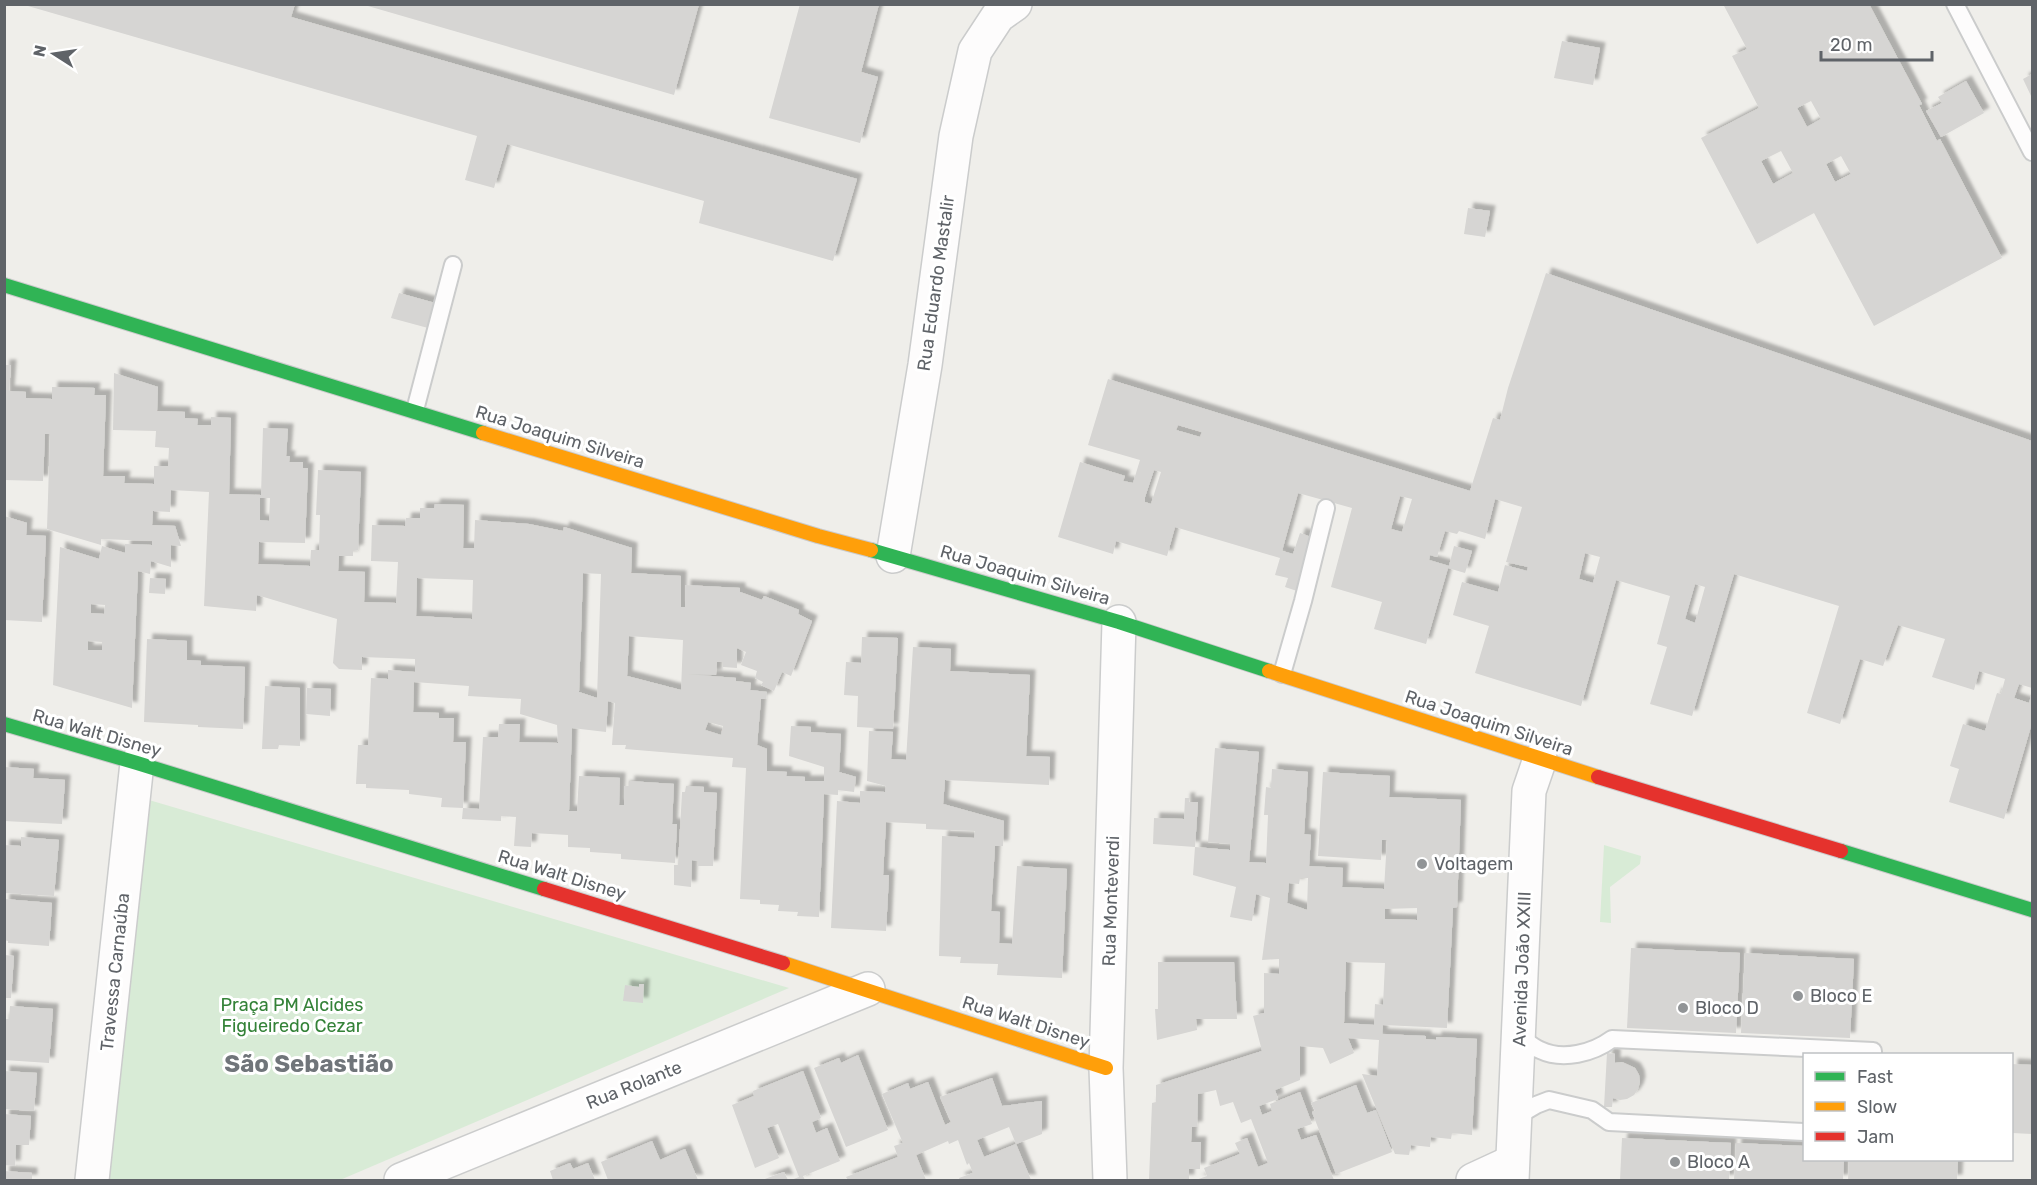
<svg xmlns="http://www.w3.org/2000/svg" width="2037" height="1185" font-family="Rubik,sans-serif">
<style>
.green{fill:#d8ebd6}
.building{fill:#d6d5d3;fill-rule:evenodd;filter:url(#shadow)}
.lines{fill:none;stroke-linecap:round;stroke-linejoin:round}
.lane-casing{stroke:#cbcccc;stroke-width:20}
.street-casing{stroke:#cbcccc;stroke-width:36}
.fast-casing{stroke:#cacacb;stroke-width:16}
.slow-casing{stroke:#cacacb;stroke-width:16}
.jam-casing{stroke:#cacacb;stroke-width:16}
.lane{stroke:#fdfcfc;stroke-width:16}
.street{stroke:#fdfcfc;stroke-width:33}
.fast{stroke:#30b455;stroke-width:14}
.slow{stroke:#ff9f0a;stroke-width:14}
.jam{stroke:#e5322d;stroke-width:14}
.poi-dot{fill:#919496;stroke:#fff;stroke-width:2}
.labels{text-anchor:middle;stroke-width:6;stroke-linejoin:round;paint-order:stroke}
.street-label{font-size:18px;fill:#5f6368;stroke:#fff}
.poi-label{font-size:18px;fill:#5f6368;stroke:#fff;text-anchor:start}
.park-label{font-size:18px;fill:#348238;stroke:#fff}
.district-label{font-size:24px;font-weight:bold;fill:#70757a;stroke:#fff}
</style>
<defs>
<filter id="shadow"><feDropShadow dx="5.5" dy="-5.5" stdDeviation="1.5" flood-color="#0004"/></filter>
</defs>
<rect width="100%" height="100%" fill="#efeeea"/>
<g class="green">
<polygon points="149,800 789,988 340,1180 104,1180"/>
<polygon points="1604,845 1641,856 1640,864 1610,887 1611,923 1600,922"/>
</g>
<g class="building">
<polygon points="21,4 295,4 291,17 857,179 833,261 699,223 704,201 507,144 494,188 465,180 477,136"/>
<polygon points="361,4 699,4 674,95"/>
<polygon points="800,4 879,4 861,72 878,77 860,143 769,118"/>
<path d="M1723 4H1869L1922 104 1919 105 1937 141 1940 139 2002 258 1874 326 1814 213 1757 244 1701 138 1759 108 1732 56 1747 49ZM1811 101 1821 119 1807 127 1797 108ZM1781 151 1793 173 1773 184 1761 161ZM1841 156 1851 174 1835 182 1826 164Z"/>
<polygon points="1562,41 1600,48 1593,85 1554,78"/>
<polygon points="2032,74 2032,98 2023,79"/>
<polygon points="1966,81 1984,113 1941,137 1926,111 1942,103 1938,97"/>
<polygon points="1468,208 1490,211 1485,237 1464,234"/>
<path d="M1546 273 2032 441V688L2019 684 2014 698 2029 703 2032 693V723L2004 819 1949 802 1959 769 1950 766 1963 724 1985 731 1997 693 2001 694 2005 679 1979 671 1974 690 1932 677 1945 639 1898 625 1883 666 1860 659 1840 724 1807 713 1839 606 1734 574 1692 716 1650 704 1667 647 1657 644 1670 596 1616 580 1581 706 1475 673 1489 626 1453 615 1462 582 1498 592 1505 565 1527 571 1528 567 1506 562 1522 507 1495 499 1485 539 1459 531 1457 534 1445 531 1437 557 1430 555 1429 560 1449 566 1454 546 1472 551 1465 573 1448 568 1426 644 1374 629 1382 602 1331 587 1352 508 1298 493 1282 551 1293 554 1300 533 1311 537 1303 593 1285 587 1288 578 1275 575 1280 558 1175 527 1167 556 1116 541 1113 554 1058 537 1080 462 1125 476 1123 481 1133 483 1140 460 1088 445 1108 379 1470 491 1493 418 1500 420 1508 388ZM1178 425 1202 432 1200 437 1176 430ZM1154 470 1161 472 1151 504 1145 502V497ZM1400 496 1412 499 1402 532 1391 529ZM1585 553 1600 557 1593 583 1579 579ZM1695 584 1705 587 1695 623 1685 619Z"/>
<polygon points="399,293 435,303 428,328 391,318"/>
<path d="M4 365H11L9 391 26 392V398L52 399V387L95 388 94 395H106L103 476H125L124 483 154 484V466H168L169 448 155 447 156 431 113 430 114 373 158 387 157 411 185 412V418L198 419 197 425H211V417L231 418 229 494 261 495 263 428 288 429 286 456H290L289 462H303V468H308L305 543 259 542 258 564 310 566 311 550H319L320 515H316L318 470 361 472 358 550 353 551V556H339L338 571 365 572 364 602 396 603 398 562 371 561 372 525 405 526 406 518H420V508H434L435 504 464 505 463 548H474L475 520 529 524 563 531 564 527 632 548 631 573 681 576V607H685V585L740 588V592L762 600 764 596 799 610 798 614 812 621 791 676 782 672 774 691 761 685 763 682 755 678 757 671 741 665 746 652 737 648V668L723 667V662H717L716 675 687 674 736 678V681L751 683 750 690 767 692 766 699H761L757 745 767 749V771L787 772 786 776 805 777V781H824V767L789 756 791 726 811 727V732L841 734 839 772 856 777 854 792 838 790V795L824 794 819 917 797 916 798 912 778 911 779 905 760 904V900L740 899 746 768 732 767 733 758 625 749 626 745H612L615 703 608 701 606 732 572 728 569 811H577L579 776 620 778 619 805H624V786H629V781L674 784 672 824H677L675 863 621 859V854L590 852V848L568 847V835L532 833 531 847 514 846 516 817 501 816V821L462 819 463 808 441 807 442 798 409 794V790L366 788V784H356L358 745H368L371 678 388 679V670L415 672V659L362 657V670L339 669 333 663 337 619 257 595 256 611 204 606 209 492 171 490 170 512 153 511 152 525 175 526 181 546 171 545V567L151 561 150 574 138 571 132 708 53 685 60 547 99 559 102 546 125 553V544L152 545V541L101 539V545L47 529 50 434H45L43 481 4 480ZM260 498H270L269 521 260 520ZM583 573 601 574 597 698 579 692ZM417 578 473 580 472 619 416 616ZM91 604 105 605 104 614 91 613ZM629 636 683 640 681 690 627 676ZM88 641 102 642V650H88ZM414 682 469 686 468 696 521 699 520 714 557 725 558 743 519 742 520 724H499L498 737H483L479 809 463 808 466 742H453L454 718H439V713L413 712ZM708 722 723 726 721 735 705 730Z"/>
<polygon points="4,516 27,523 26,535 46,536 42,622 4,620"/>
<polygon points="150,578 166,579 165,594 149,593"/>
<polygon points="862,637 898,638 893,729 857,727 858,696 844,695 846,662 861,663"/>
<polygon points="147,639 187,641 187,660 201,661 201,665 245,667 243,729 198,727 198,725 144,722"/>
<polygon points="913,647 951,649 950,671 1030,675 1026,756 1050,757 1049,785 945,780 943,804 1004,821 1003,846 995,846 991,911 1000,912 999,943 1012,944 1017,866 1067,869 1062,978 997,975 998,964 960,963 961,957 939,956 942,836 974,838 975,831 926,829 926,824 886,822 883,875 889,875 886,931 831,928 837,801 860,803 860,791 885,792 886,786 867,781 869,731 893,732 891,759 906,760"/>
<polygon points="265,686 300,688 300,746 279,745 278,749 262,749"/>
<polygon points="307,688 331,689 330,716 306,714"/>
<path d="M1215 748 1259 752 1249 862 1266 863 1268 815H1264L1266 787 1271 788 1272 769 1308 772 1304 834 1311 835 1309 866 1343 868 1342 887 1384 889 1387 840H1382L1381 860 1318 856 1323 772 1390 776 1389 797 1461 800 1457 907 1453 908 1447 1028 1383 1025 1382 1034 1426 1036V1039L1436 1040V1037L1477 1039 1472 1135 1452 1133 1451 1139 1431 1137 1430 1147 1411 1145 1409 1155 1395 1154 1362 1074 1377 1076 1379 1040 1348 1038 1354 1053 1330 1064 1323 1048 1300 1046V1080L1275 1090 1278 1099 1259 1106 1262 1115 1272 1111 1270 1104 1300 1092 1312 1124 1297 1129 1301 1140 1316 1135 1334 1180H1196L1207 1176 1204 1168 1240 1154 1235 1143 1247 1138 1258 1167 1268 1163 1251 1119 1241 1123 1233 1102 1220 1106 1216 1090 1198 1094 1197 1127H1192L1191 1142H1201L1200 1169H1189V1180H1149L1152 1103 1156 1102V1085L1262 1051 1253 1016 1264 1013V973L1279 974V959L1262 960 1270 898 1256 894 1252 921 1230 917 1236 887 1193 875 1195 847 1230 850V844L1208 842ZM1300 878H1308L1307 910 1287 903 1289 883 1299 884ZM1417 908V920L1385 919V909ZM1346 962 1385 963 1383 1005 1375 1004 1374 1025 1344 1023Z"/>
<polygon points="4,767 34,769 33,778 65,780 62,824 4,821"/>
<polygon points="686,786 704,787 704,792 717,793 713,866 698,866 698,861 692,860 691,887 674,885 674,865 678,865 682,792 685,792"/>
<polygon points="1185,798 1190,798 1189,802 1198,802 1195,847 1153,844 1154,818 1184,819"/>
<polygon points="21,837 59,840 54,896 4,893 4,845 21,846"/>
<polygon points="4,899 52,903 49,946 8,943 8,941 4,940"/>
<polygon points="1631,948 1740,953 1736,1033 1627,1028"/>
<polygon points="1745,953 1854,959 1850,1038 1741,1033"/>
<polygon points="5,955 14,956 11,998 5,998"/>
<polygon points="1158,962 1234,962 1237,1019 1196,1019 1197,1030 1157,1040 1155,1009 1158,1009"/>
<polygon points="639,984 644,984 643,1003 623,1001 625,985 639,987"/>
<polygon points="10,1006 53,1009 49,1063 4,1060 4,1019 9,1019"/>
<polygon points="1607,1053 1615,1054 1615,1063 1622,1062 1635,1068 1639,1075 1640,1082 1638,1089 1634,1095 1627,1099 1620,1100 1613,1098 1612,1107 1604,1107"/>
<polygon points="858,1055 888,1130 846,1147 814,1068 839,1058 841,1063"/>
<polygon points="2012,1064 2032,1065 2032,1134 2012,1133"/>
<polygon points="4,1071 37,1073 34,1111 4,1109"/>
<polygon points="803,1071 821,1118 812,1122 816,1133 827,1128 840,1161 803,1176 805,1180 791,1180 799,1177 778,1124 767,1128 779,1158 755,1168 732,1105 754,1096 753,1091"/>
<path d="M992 1078 1002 1106 1042 1101V1134L1016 1144 1031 1180H960L959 1178 973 1173 969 1163 967 1165 958 1140 949 1144 948 1141 916 1155 926 1180H848L846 1177 898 1157 894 1146 903 1143 882 1094 908 1083 910 1089 928 1082 945 1125 951 1122 940 1097ZM1009 1127 1016 1144 984 1157 977 1140Z"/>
<polygon points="1356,1085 1367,1113 1376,1110 1392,1152 1336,1174 1312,1112 1315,1111 1311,1103"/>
<polygon points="4,1114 31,1116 29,1145 16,1145 15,1166 4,1165"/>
<polygon points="1622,1138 1731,1143 1729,1180 1620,1180"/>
<polygon points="652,1141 660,1160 685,1149 698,1180 608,1180 601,1162"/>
<polygon points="1736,1143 1804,1146 1804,1160 1844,1160 1843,1180 1734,1180"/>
<polygon points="1849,1160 1958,1160 1957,1180 1848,1180"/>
<polygon points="570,1163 573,1169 588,1163 595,1180 553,1180 550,1171"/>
<polygon points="4,1171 32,1173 32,1180 4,1180"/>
<polygon points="784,1172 788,1180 762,1180"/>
</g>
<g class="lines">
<defs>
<g id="lane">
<polyline points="1955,4 2032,152"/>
<polyline points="415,410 453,265"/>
<polyline points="1282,674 1303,601 1326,508"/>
<path d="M1520 1037C1526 1041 1533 1047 1540 1050 1563 1061 1593 1053 1612 1039L1873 1051V1054"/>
<polyline points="1515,1122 1524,1112 1536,1105 1549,1100 1592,1110 1609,1122 1804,1132"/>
</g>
<g id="street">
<polyline points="893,556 925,365 956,136 975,51 998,16 1015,4"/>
<polyline points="92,1180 137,763"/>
<polyline points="401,1180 868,989"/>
<polyline points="1110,1180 1106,1068 1119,622"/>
<polyline points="1473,1180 1512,1162"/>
<polyline points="1512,1180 1529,791 1540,759"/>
</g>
<g id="fast">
<polyline points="4,285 483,433"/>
<polyline points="871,550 1119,622 1269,671"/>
<polyline points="4,724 137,763 544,889"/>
<polyline points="1841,851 2032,910"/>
</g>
<g id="slow">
<polyline points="483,433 818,536 871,550"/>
<polyline points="1269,671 1598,777"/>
<polyline points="783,963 1106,1068"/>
</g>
<g id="jam">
<polyline points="1598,777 1841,851"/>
<polyline points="544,889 783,963"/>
</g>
</defs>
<use href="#lane" class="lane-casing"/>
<use href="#street" class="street-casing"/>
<use href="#fast" class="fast-casing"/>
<use href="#slow" class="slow-casing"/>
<use href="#jam" class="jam-casing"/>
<use href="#lane" class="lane"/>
<use href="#street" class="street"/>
<use href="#fast" class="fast"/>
<use href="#slow" class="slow"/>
<use href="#jam" class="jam"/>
</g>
<g class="poi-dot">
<circle cx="1422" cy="864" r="6"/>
<circle cx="1798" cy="996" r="6"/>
<circle cx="1683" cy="1008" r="6"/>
<circle cx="1675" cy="1162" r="6"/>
</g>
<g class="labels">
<g class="street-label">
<text transform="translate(936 283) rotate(-82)" y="6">Rua Eduardo Mastalir</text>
<text transform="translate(560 437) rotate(17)" y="6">Rua Joaquim Silveira</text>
<text transform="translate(1025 575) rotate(16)" y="6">Rua Joaquim Silveira</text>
<text transform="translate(1489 723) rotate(18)" y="6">Rua Joaquim Silveira</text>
<text transform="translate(97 733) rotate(16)" y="6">Rua Walt Disney</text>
<text transform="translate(562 875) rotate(17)" y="6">Rua Walt Disney</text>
<text transform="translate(1111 901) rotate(-88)" y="6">Rua Monteverdi</text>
<text transform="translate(1522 969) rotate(-88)" y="6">Avenida João XXIII</text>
<text transform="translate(115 972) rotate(-84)" y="6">Travessa Carnaúba</text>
<text transform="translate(1026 1022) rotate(18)" y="6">Rua Walt Disney</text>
<text transform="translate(634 1085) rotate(-22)" y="6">Rua Rolante</text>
</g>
<g class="poi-label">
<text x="1434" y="870">Voltagem</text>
<text x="1810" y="1002">Bloco E</text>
<text x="1695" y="1014">Bloco D</text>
<text x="1687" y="1168">Bloco A</text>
</g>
<g class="park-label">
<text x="292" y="1011">Praça PM Alcides<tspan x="292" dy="21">Figueiredo Cezar</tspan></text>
</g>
<g class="district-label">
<text x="309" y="1072">São Sebastião</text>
</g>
</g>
<rect width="2037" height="1185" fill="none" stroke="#5f6368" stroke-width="12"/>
<rect x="1803" y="1053" width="210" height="108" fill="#ffffff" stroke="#bfc1c3" stroke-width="1.5"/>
<rect x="1815" y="1072" width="30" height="9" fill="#30b455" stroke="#bfc1c3" stroke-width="1.5"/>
<text x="1857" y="1083" font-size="18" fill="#5f6368">Fast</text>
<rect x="1815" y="1102" width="30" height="9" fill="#ff9f0a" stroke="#bfc1c3" stroke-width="1.5"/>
<text x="1857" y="1113" font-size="18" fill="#5f6368">Slow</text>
<rect x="1815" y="1132" width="30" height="9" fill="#e5322d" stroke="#bfc1c3" stroke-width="1.5"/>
<text x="1857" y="1143" font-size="18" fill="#5f6368">Jam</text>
<g transform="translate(54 54) rotate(282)" stroke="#ffffff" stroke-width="4.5" paint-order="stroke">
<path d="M0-4.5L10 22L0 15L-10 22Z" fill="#5f6368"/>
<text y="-9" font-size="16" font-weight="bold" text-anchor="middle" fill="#5f6368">N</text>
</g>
<path d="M1821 51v9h111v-9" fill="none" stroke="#5f6368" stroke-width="3"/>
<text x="1830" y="51" font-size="18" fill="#5f6368" stroke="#ffffff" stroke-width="4.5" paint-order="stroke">20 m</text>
</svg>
